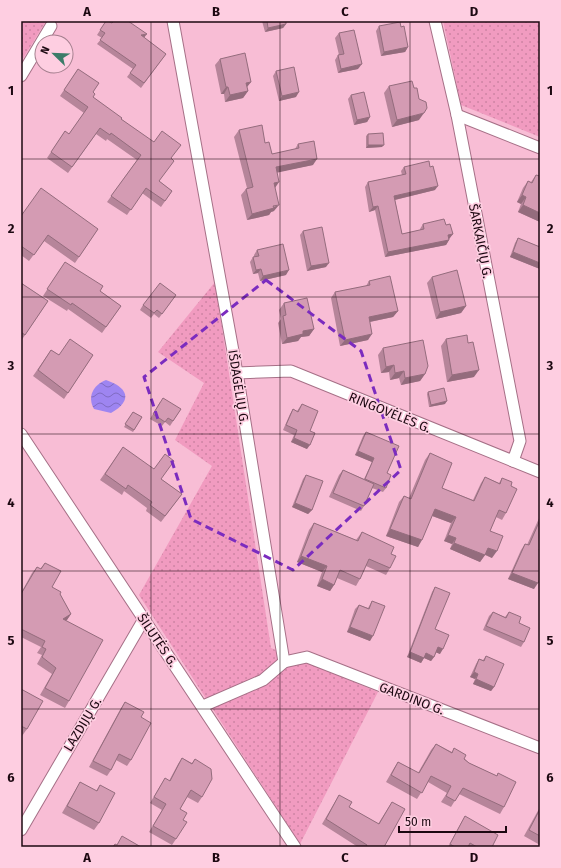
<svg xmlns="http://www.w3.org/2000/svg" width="561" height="868" font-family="'Fira Sans',sans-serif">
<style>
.grass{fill:url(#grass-dots)}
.water{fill:url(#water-waves)}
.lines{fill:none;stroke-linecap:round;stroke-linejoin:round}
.minor-casing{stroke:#a67087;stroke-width:13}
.minor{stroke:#fff;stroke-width:11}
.wall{fill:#b6859a}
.shaded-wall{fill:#946c7d}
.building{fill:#d49bb3;stroke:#946c7d}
.marked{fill:none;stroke:#7b2cbf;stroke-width:3;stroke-dasharray:8 5;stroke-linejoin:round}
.grid{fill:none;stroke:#1c0811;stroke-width:1;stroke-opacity:0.55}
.labels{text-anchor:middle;stroke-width:3.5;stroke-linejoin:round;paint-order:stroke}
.street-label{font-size:13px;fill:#1c0811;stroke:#fecee1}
.neatline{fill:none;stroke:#1c0811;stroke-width:1.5}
.grid-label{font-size:13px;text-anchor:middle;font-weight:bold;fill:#1c0811}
</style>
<defs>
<pattern id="grass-dots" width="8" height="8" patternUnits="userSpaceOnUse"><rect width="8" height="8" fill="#f19bc0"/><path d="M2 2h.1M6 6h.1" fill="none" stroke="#ce84a4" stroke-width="1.8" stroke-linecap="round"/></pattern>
<pattern id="water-waves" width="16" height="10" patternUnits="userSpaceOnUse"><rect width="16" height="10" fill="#9e85f1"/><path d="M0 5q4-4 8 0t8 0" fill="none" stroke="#806bc2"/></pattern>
</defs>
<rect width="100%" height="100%" fill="#f8bdd5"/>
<g class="grass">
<polygon points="21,21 46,21 21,62"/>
<polygon points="443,21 540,21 540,137 461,105"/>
<polygon points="215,282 271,648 378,692 300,844 139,595 212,466 175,440 204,383 158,352"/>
</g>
<path class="water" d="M106 380C127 387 134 400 111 413L94 409C87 397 93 385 106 380Z"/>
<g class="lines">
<defs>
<g id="minor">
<polyline points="173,21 237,373 284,662 263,680 203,706"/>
<polyline points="435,21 457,115 520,441 513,461"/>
<polyline points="21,76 51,26"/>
<polyline points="457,115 540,148"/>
<polyline points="237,373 291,371 540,472"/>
<polyline points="21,434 295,847"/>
<polyline points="284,662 307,657 540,748"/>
<polyline points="21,830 144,619"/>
</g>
</defs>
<use href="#minor" class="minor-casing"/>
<use href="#minor" class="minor"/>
</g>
<g class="wall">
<polygon points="106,21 144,38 166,54 141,88 127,77 133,69 97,44 102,38 97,35"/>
<polygon points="262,21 286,21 286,24 283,28 265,32"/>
<polygon points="379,26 401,27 408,47 405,52 381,56 376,31"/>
<polygon points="339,33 358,69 338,73 335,60 338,55 339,55 335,38"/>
<polygon points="220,59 251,82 247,87 248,91 243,98 225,102 224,94 221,94 215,65"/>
<polygon points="78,69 93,92 93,97 121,119 171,158 159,181 172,191 161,207 142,193 127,215 107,202 137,160 107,139 106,141 96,134 68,173 47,158 65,131 69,134 84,113 60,96"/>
<polygon points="276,71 296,97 279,101 273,76"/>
<polygon points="389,86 419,120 392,127 384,93"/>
<polygon points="351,95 370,117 367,122 354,125 348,99"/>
<polygon points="239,130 265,143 272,154 295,149 298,144 313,165 277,172 275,188 274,211 271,212 269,215 247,220 241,195 246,189 247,188 234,137"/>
<polygon points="368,134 382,147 366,148 366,136"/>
<polygon points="404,167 435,190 395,200 402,234 420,230 420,229 423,224 446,225 453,234 449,239 449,240 446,245 385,257 375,210 369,212 365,187 368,182 402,175 401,171"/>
<polygon points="536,175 540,222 518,212 521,204 517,202 523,188 528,181 531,182"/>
<polygon points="21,216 98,229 75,263 44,241 29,261 21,255"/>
<polygon points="303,231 326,267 307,271 300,235"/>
<polygon points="518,238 540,247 540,269 510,257 515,243"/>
<polygon points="257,250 286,275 260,281 258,273 253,274 250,262 253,257 254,257 254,255"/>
<polygon points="61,268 100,291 121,306 102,333 68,309 67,311 43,296"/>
<polygon points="432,277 466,306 461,313 436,319 427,283"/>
<polygon points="369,281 398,311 393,317 370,322 368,340 340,346 331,298 335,292 366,286"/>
<polygon points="21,283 48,301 21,341"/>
<polygon points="176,295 159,318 154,314 151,318 140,310 143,305"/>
<polygon points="284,303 314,329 309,336 301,337 298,341 282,344 278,323 281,319 279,310"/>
<polygon points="446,339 468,343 474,377 447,382 441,346"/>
<polygon points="383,348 425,374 420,381 401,385 399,378 390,380 389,372 381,373 378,355"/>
<polygon points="51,350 59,355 93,355 64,399 33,376"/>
<polygon points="428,392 445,404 429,407 427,394"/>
<polygon points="160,402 181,409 170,426 165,422 162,426 150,419"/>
<polygon points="302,404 310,431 307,449 291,442 294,435 283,430 290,414 293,409 297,411"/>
<polygon points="133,412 142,417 133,432 124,427"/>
<polygon points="366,432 387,473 386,488 383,492 372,488 364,506 361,511 329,497 339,475 343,470 364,479 372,462 355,455 363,436"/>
<polygon points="123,447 161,479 182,494 161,522 146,511 147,508 124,491 122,495 100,480"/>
<polygon points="430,453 442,488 473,500 481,483 485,477 499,483 502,478 511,486 506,513 502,520 496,517 490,531 492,558 485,555 480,562 450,549 452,544 444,541 451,523 432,516 418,547 386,536 399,502 404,496 409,498 425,460"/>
<polygon points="306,475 312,510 308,514 292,507 303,479"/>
<polygon points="540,516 540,547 539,550 534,589 508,579 521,550 525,544 527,545"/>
<polygon points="314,523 356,540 362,532 391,554 390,568 386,575 366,566 360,579 356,586 337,578 334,585 330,591 317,586 322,572 297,562 309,530"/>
<polygon points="45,563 52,587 60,594 71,614 66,621 69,701 65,708 40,695 52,674 37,664 42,655 37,653 41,647 21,637 21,593 32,573 37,567 40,569"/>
<polygon points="435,587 435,629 440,654 436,652 434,657 431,661 424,658 421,663 407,657 432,592"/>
<polygon points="372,601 370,641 347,632 355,609 359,605 368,608"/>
<polygon points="493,612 505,617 509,612 519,623 524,642 521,647 483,630 489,616"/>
<polygon points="486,656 494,687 491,691 473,684 475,679 470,677 476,664 479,659 483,660"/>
<polygon points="21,689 27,729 22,736 21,735"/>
<polygon points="125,702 141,717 131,760 127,766 116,760 111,770 107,776 89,767 121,708"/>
<polygon points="436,744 452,752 454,748 469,763 497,776 498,773 504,807 500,814 459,794 451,807 441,802 447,793 428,782 417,799 386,782 394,768 398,762 418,773 431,750"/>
<polygon points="182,758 192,763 195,759 202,797 198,803 187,797 180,809 183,820 176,839 172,845 149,832 162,810 150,803 165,778 169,781 178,764"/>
<polygon points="80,782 96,791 100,785 99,823 94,830 62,813 76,789"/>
<polygon points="339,795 349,807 378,824 392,802 384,847 358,847 322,824"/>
<polygon points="540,807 540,845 524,836"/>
<polygon points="465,816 492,847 448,847 461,823"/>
</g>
<g class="shaded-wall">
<polygon points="286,24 283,28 265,32 268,28"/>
<polygon points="147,34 143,39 141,35"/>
<polygon points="408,47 405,52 381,56 384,52"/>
<polygon points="362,64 358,69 338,73 341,69"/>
<polygon points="251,82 246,88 246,83"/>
<polygon points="226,87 228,87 224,94 221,94"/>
<polygon points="248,91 243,98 225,102 230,95"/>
<polygon points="299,92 296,97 279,101 282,96"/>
<polygon points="424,113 419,120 392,127 397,120"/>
<polygon points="370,117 367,122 354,125 357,120"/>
<polygon points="368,145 384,145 382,147 366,148"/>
<polygon points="317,159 313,165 271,174 276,167"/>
<polygon points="279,182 275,188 274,183"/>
<polygon points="438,186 435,190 390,201 394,196"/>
<polygon points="522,195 526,197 521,204 517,202"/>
<polygon points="279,205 274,211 271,212 269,215 247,220 252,214"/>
<polygon points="523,205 540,213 540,222 518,212"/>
<polygon points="378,206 375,210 369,212 373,207"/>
<polygon points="453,234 449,239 445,240 448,235"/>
<polygon points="449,240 446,245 385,257 388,252"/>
<polygon points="513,252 540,263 540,269 510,257"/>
<polygon points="329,263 326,267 307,271 311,266"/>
<polygon points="261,269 258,273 253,274 256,270"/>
<polygon points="289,270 286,275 260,281 263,276"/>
<polygon points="466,306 461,313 436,319 440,312"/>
<polygon points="398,311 393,317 364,323 369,317"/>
<polygon points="314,329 309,336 301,337 298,341 282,344 287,338 303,331"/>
<polygon points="372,334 368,340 340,346 345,340"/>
<polygon points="394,365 389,372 381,373 386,367"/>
<polygon points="479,370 474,377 447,382 452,375"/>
<polygon points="404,371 399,378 390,380 395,373"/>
<polygon points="425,374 420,381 401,385 405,378"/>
<polygon points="447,401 445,404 429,407 431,405"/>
<polygon points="294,438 310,445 307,449 291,442"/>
<polygon points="358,451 374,458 372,462 355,455"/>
<polygon points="295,503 312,510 308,514 292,507"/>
<polygon points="435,509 456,517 451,523 430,515"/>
<polygon points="390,529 422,540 418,547 386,536"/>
<polygon points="448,535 456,538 452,544 444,541"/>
<polygon points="454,543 485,555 480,562 450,549"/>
<polygon points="488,548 497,551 492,558 484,554"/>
<polygon points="301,556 327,566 322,572 297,562"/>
<polygon points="512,573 538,583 534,589 508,579"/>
<polygon points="322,579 334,585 330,591 317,586"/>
<polygon points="71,614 67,620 58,625 63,619"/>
<polygon points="350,627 373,636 370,641 347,632"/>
<polygon points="438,647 443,649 440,654 435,652"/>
<polygon points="410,652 426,653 434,657 431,661 424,658 421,663 407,657"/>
<polygon points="474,672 478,674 475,679 470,677"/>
<polygon points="476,679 494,687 491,691 473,684"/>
</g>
<g class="building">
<polygon points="106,21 108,21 112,23 114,21 128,21 147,34 141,35 166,54 144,83 130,73 136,65 100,40 105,33 100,30"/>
<polygon points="267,21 286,21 286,24 268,28"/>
<polygon points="400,22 401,27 404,26 408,47 384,52 379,26"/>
<polygon points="354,30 362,64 341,69 338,55 344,54 339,33"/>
<polygon points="245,53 251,82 246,83 248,91 230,95 228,87 226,87 220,59"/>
<polygon points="294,67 299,92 282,96 276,71"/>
<polygon points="78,69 99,83 93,92 95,94 93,97 122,118 121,119 154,142 162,131 181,145 171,158 174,161 159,181 172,191 165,201 146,188 131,210 111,196 141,155 111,133 110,135 100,128 72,167 51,152 65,131 69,134 88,107 64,90"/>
<polygon points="412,81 414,88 417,88 419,99 426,102 427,108 424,113 397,120 389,86"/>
<polygon points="364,92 370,117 357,120 351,95"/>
<polygon points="262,125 265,143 269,142 272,154 299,148 298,144 314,141 317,159 276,167 279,182 274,183 279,205 273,206 274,208 252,214 246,189 253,187 239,130"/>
<polygon points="383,133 384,145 368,145 368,134"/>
<polygon points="429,161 430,167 433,166 438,186 394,196 402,234 424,229 423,224 444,219 446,225 450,224 453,234 448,235 449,240 388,252 378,206 373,207 368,182 406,174 404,167"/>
<polygon points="536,175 540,176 540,213 523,205 526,197 522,195 528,181 532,183"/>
<polygon points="41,188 98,229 79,257 48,235 34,255 21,246 21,216"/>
<polygon points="322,227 329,263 311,266 303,231"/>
<polygon points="518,238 540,247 540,263 513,252"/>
<polygon points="283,244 289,270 263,276 261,269 256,270 253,257 259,256 257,250"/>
<polygon points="65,262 103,286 100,291 121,306 106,327 72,303 71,305 47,289"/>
<polygon points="457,270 466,306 440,312 432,277"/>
<polygon points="390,276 398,311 369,317 372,334 345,340 335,292 370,285 369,281"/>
<polygon points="21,283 48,301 25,335 21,332"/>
<polygon points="160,283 176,295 162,314 157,310 154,313 143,305"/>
<polygon points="307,298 314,329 303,331 303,334 287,338 283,316 286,315 284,303"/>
<polygon points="467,335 468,343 473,342 479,370 452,375 446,339"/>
<polygon points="70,339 93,355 68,393 38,370 51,350 59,355"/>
<polygon points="423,340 428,366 425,374 405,378 404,371 395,373 394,365 386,367 383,348"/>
<polygon points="444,388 447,401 431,405 428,392"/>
<polygon points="163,398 181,409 173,421 168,418 165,422 153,414"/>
<polygon points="302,404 318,411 310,431 315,433 310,445 294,438 297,430 286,425 293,409 298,412"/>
<polygon points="133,412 142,417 134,430 125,424"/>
<polygon points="366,432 399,446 387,473 391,475 386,488 365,479 374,458 358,451"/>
<polygon points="123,447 154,469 165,454 174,461 161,479 182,494 165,516 150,505 152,502 128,485 126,489 105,474"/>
<polygon points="430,453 452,463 442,488 474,501 485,477 500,484 502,478 512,482 511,486 517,489 506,513 499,510 490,531 503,536 497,551 488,548 485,555 454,543 456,538 448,535 456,517 435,509 422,540 390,529 404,496 411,499"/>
<polygon points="343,470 374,484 364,506 333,493"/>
<polygon points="306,475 323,481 312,510 295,503"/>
<polygon points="540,520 540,547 539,550 540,550 540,579 538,583 512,573 525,544 529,545"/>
<polygon points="314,523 358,541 362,532 394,547 391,554 396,556 390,568 369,559 360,579 340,570 334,585 322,579 327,566 301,556"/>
<polygon points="45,563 61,571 52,587 61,592 60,594 71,614 63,619 103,640 69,701 45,688 56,668 42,657 46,649 42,647 45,641 21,629 21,594 37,567 41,569"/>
<polygon points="435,587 450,593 435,629 449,635 443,649 438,647 434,657 426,653 424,658 410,652"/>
<polygon points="372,601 385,606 373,636 350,627 359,605 369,609"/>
<polygon points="493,612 506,618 509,612 521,617 519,623 530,628 524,642 486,626"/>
<polygon points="486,656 504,664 494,687 476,679 478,674 474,672 479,659 484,661"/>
<polygon points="21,689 43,701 27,729 21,726"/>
<polygon points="125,702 144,712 141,717 151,723 131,760 119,754 111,770 93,761"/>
<polygon points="436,744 452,753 454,748 466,755 464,759 469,763 497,776 498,773 516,782 504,807 463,788 455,801 446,796 451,786 431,776 422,793 391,775 398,762 419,773"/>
<polygon points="182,758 192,764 195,759 211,769 212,779 202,797 191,790 180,809 187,813 183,820 187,822 176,839 153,826 166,804 154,797 165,778 170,781"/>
<polygon points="80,782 97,791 100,785 115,793 99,823 67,806"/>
<polygon points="339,795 352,802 349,807 379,824 392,802 405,809 384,847 366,847 367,845 326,819"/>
<polygon points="540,809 540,836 529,830"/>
<polygon points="465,816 498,835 492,847 477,847 470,843 468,847 455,847 450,844"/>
<polygon points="122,836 141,847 113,847 115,844 117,845"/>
</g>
<path class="marked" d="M266 280 361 351 401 470 293 570 191 519 144 377Z"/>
<path class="grid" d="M151 21V847M280 21V847M410 21V847M21 159H540M21 297H540M21 434H540M21 571H540M21 709H540"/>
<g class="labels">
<g class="street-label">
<text transform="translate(481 241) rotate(79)" y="5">ŠARKAIČIŲ G.</text>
<text transform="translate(239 387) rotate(81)" y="5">IŠDAGĖLIŲ G.</text>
<text transform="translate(390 412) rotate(22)" y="5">RINGOVĖLĖS G.</text>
<text transform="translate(158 640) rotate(56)" y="5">ŠILUTĖS G.</text>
<text transform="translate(412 698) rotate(21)" y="5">GARDINO G.</text>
<text transform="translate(82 724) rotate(-59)" y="5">LAZDIJŲ G.</text>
</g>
</g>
<rect width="561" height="868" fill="none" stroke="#fecee1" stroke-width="44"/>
<g transform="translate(54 54) rotate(293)"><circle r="19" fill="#fecee1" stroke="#a47f8e"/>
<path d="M0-3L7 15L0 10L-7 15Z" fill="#3c7c69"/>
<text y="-6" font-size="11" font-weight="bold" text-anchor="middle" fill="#1c0811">N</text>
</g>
<path d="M399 826v6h107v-6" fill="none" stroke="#1c0811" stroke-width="2"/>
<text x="405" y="826" font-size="12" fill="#1c0811" stroke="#fecee1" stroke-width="3" paint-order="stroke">50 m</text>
<rect x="22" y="22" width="517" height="824" class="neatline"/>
<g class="grid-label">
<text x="87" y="16">A</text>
<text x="216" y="16">B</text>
<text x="345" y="16">C</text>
<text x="474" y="16">D</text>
<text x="11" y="95">1</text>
<text x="550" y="95">1</text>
<text x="11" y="233">2</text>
<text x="550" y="233">2</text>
<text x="11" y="370">3</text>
<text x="550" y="370">3</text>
<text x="11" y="507">4</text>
<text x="550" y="507">4</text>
<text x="11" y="645">5</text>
<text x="550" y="645">5</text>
<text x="11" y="782">6</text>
<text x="550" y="782">6</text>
<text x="87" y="862">A</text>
<text x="216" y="862">B</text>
<text x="345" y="862">C</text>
<text x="474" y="862">D</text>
</g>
</svg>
